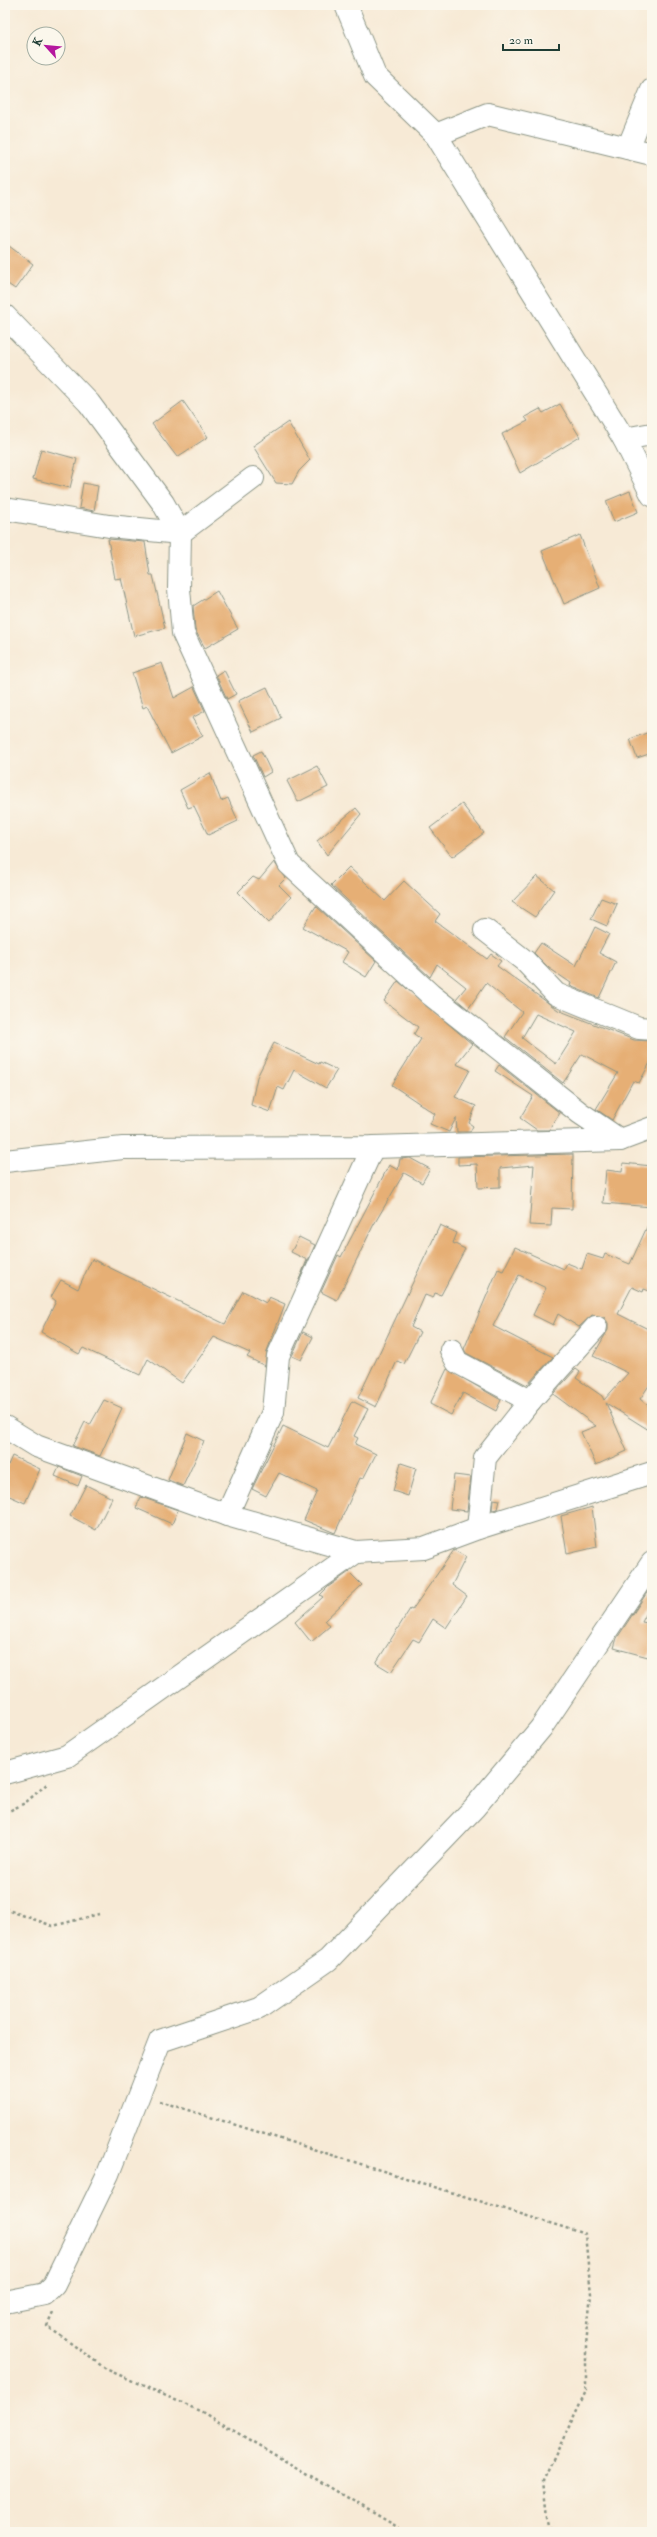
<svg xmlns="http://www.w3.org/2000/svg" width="657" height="2537" font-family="'IM FELL Double Pica',serif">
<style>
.building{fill:#e6af75;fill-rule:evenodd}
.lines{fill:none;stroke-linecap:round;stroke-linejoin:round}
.minor-casing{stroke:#8b9485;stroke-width:24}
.path{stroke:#8b9485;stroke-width:2.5;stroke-dasharray:3 3;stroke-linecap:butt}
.minor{stroke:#fff;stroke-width:22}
</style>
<rect width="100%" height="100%" fill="#fbf7ec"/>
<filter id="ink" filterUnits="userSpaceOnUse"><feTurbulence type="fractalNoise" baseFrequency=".025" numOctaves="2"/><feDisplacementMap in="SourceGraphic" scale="8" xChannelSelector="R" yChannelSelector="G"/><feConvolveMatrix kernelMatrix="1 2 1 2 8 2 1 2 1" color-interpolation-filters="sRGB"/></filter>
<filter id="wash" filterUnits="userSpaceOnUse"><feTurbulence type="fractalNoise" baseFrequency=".012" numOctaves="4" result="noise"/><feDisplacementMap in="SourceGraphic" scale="16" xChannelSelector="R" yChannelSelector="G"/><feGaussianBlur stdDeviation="0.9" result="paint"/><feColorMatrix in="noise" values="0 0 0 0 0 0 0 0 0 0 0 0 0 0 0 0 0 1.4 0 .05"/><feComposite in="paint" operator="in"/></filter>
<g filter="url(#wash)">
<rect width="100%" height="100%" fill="#f7ead6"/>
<g id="blocks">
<g class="building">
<polygon points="5,243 33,264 15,289 5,282"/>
<polygon points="183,401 208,437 177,457 152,424"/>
<polygon points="560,404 580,437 520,473 502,434 528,421 525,417 540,409 543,413"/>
<polygon points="288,422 310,460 299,471 292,484 276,483 253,446"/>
<polygon points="41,449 77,459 70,488 33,479"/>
<polygon points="83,483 98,486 94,511 79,508"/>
<polygon points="630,491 638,512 614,522 606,501"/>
<polygon points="580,535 600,588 564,604 542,551"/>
<polygon points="108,539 145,542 150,575 153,575 165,628 134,636 121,578 115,579"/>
<polygon points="217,591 238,629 205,648 195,630 193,606"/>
<polygon points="162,663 174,698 194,687 205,711 192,718 203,736 171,753 147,706 143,708 132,673"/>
<polygon points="224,670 236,694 227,699 216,675"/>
<polygon points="267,687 281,718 253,732 238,701"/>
<polygon points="652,731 652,753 637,758 630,739"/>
<polygon points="261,751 271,772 263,777 253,755"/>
<polygon points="317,766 328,787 298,802 287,781"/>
<polygon points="210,773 221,801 228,798 238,821 208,835 194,806 188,808 180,790"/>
<polygon points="462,804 484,833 452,857 430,828"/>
<polygon points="356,808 361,814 327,855 317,841"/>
<polygon points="274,862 286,878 279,885 291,897 269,923 238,892 253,877 259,880"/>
<path d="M349 867 385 901 404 881 440 914 435 921 487 959 491 954 501 961 497 966 558 1010 634 1040 652 1041V1059L639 1083 633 1081 612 1120 596 1109 618 1073 582 1054 563 1083 505 1037 522 1012 486 983 468 1009 456 999 466 987 437 964 430 977 331 885ZM536 1014 576 1032 556 1064 522 1038Z"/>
<polygon points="537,876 554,890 535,917 512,902"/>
<polygon points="601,898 617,904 607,926 591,919"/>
<polygon points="316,906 376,961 366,977 342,962 348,952 303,927"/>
<polygon points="595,927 609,934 599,953 616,962 599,998 570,986 571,983 549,968 534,953 541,943 576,966"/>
<polygon points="398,981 472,1044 456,1064 470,1070 455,1097 476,1106 469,1123 473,1126 470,1132 457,1132 456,1118 449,1132 430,1124 435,1114 392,1085 421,1039 414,1034 418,1027 384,1001"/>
<polygon points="274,1043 319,1064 320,1062 337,1070 326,1088 294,1070 284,1090 278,1087 270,1112 251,1105 257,1077"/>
<polygon points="499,1065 560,1113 549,1130 537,1130 520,1118 533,1096 495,1071"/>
<polygon points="573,1154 572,1209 552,1208 551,1226 529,1225 534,1165 500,1168 500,1187 478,1188 477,1164 458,1165 458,1157"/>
<polygon points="410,1158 430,1169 422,1183 404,1173 373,1226 337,1300 321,1292 338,1255 341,1257 389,1165 398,1170 400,1159"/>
<polygon points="623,1163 652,1166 652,1207 603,1203 606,1170 622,1172"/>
<polygon points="652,1216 652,1292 644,1289 643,1292 632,1287 618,1314 652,1331 652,1381 640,1399 652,1409 652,1432 606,1403 627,1451 596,1465 581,1432 596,1426 553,1394 576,1369 580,1372 576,1378 602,1396 604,1400 628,1373 593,1356 608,1330 608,1323 604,1317 592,1315 579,1327 558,1314 553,1325 533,1315 546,1288 519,1275 493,1326 553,1357 527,1385 466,1353 464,1349 498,1269 503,1271 515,1247 564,1269 567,1263 582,1269 587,1254 603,1259 605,1254 630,1264"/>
<polygon points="440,1225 457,1233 453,1243 465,1249 441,1295 435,1293 433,1298 425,1295 411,1327 420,1332 404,1364 397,1361 376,1407 358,1398"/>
<polygon points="299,1237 315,1245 299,1280 307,1260 291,1252"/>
<polygon points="92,1259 225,1324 243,1291 266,1303 269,1297 285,1304 267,1351 265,1366 247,1357 250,1353 214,1337 182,1383 148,1359 140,1375 83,1348 79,1354 41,1332 56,1301 51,1297 61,1280 78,1289"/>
<polygon points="303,1332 313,1337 301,1360 292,1356"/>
<polygon points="447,1369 501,1400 496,1411 463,1393 451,1415 430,1404"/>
<polygon points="104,1400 122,1408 100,1456 73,1446 85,1422 90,1425"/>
<polygon points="352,1401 368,1409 354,1436 358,1438 355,1444 376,1454 363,1479 360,1478 335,1533 304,1520 317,1491 279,1473 266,1496 252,1489 283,1426 328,1448"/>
<polygon points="187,1433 204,1441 183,1486 168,1480"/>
<polygon points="12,1456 40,1469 25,1503 5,1494 5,1472"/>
<polygon points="401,1463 416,1468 408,1496 393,1491"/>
<polygon points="59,1467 82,1476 78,1486 55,1476"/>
<polygon points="454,1475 471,1477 467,1511 450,1509"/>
<polygon points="86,1485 112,1498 96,1530 70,1516"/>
<polygon points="141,1497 178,1510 172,1524 136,1508"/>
<polygon points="493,1499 500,1500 498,1509 492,1510"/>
<polygon points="592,1507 597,1547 567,1554 561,1516"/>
<polygon points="454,1550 466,1557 452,1585 467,1596 446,1628 433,1619 419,1642 413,1639 391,1672 376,1663 410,1609 412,1610"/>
<polygon points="349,1572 362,1585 325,1620 330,1626 311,1642 295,1622 323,1597 320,1595 328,1587"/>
<polygon points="648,1591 652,1593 652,1603 642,1622 652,1624 652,1644 648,1657 614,1648 617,1638"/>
</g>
</g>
</g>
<g filter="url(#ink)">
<use href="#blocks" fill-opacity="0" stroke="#8b9485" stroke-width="1"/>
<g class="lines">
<defs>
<g id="minor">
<polyline points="346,5 375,76 436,135 624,439 652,495"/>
<polyline points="436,135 488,114 652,154"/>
<polyline points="628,148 652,90"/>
<polyline points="5,316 89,403 163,503 180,533 179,589 183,633 289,864 431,995 580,1113 620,1140"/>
<polyline points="624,439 652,434"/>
<polyline points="5,509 109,526 180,533 253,478"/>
<polyline points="485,930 525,961 556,994 639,1028 652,1029"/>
<polyline points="5,1161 123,1148 373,1147 620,1140 652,1128"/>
<polyline points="451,1350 457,1362 530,1401"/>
<polyline points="5,1427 36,1446 227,1515 356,1552 424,1548 478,1528 652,1473"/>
<polyline points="227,1515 273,1412 278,1356 373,1147"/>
<polyline points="478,1528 485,1458 530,1401 596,1327"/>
<polyline points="5,1773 67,1756 356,1552"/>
<polyline points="5,2302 45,2294 54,2285 108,2174 160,2041 259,2008 328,1960 474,1808 541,1728 652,1563"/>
</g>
</defs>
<use href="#minor" class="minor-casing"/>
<g class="path">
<polyline points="5,1813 25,1803 48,1783"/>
<polyline points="5,1909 53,1926 99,1914"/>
<polyline points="159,2101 585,2234 591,2294 586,2345 586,2391 543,2481 547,2517 551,2532"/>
<polyline points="53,2313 47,2326 106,2369 202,2412 406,2532"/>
</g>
<use href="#minor" class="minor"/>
</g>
</g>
<rect width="657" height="2537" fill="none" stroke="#fbf7ec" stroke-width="20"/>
<g transform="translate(46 46) rotate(297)"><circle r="19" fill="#fbf7ec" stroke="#a3ada2"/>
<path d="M0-3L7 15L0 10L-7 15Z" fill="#b5179e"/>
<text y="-6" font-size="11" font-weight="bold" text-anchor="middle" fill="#1f3d34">K</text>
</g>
<path d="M503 44v6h56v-6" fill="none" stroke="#1f3d34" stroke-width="2"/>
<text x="509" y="44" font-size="12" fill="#1f3d34" stroke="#fbf7ec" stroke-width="3" paint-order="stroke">20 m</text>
</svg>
